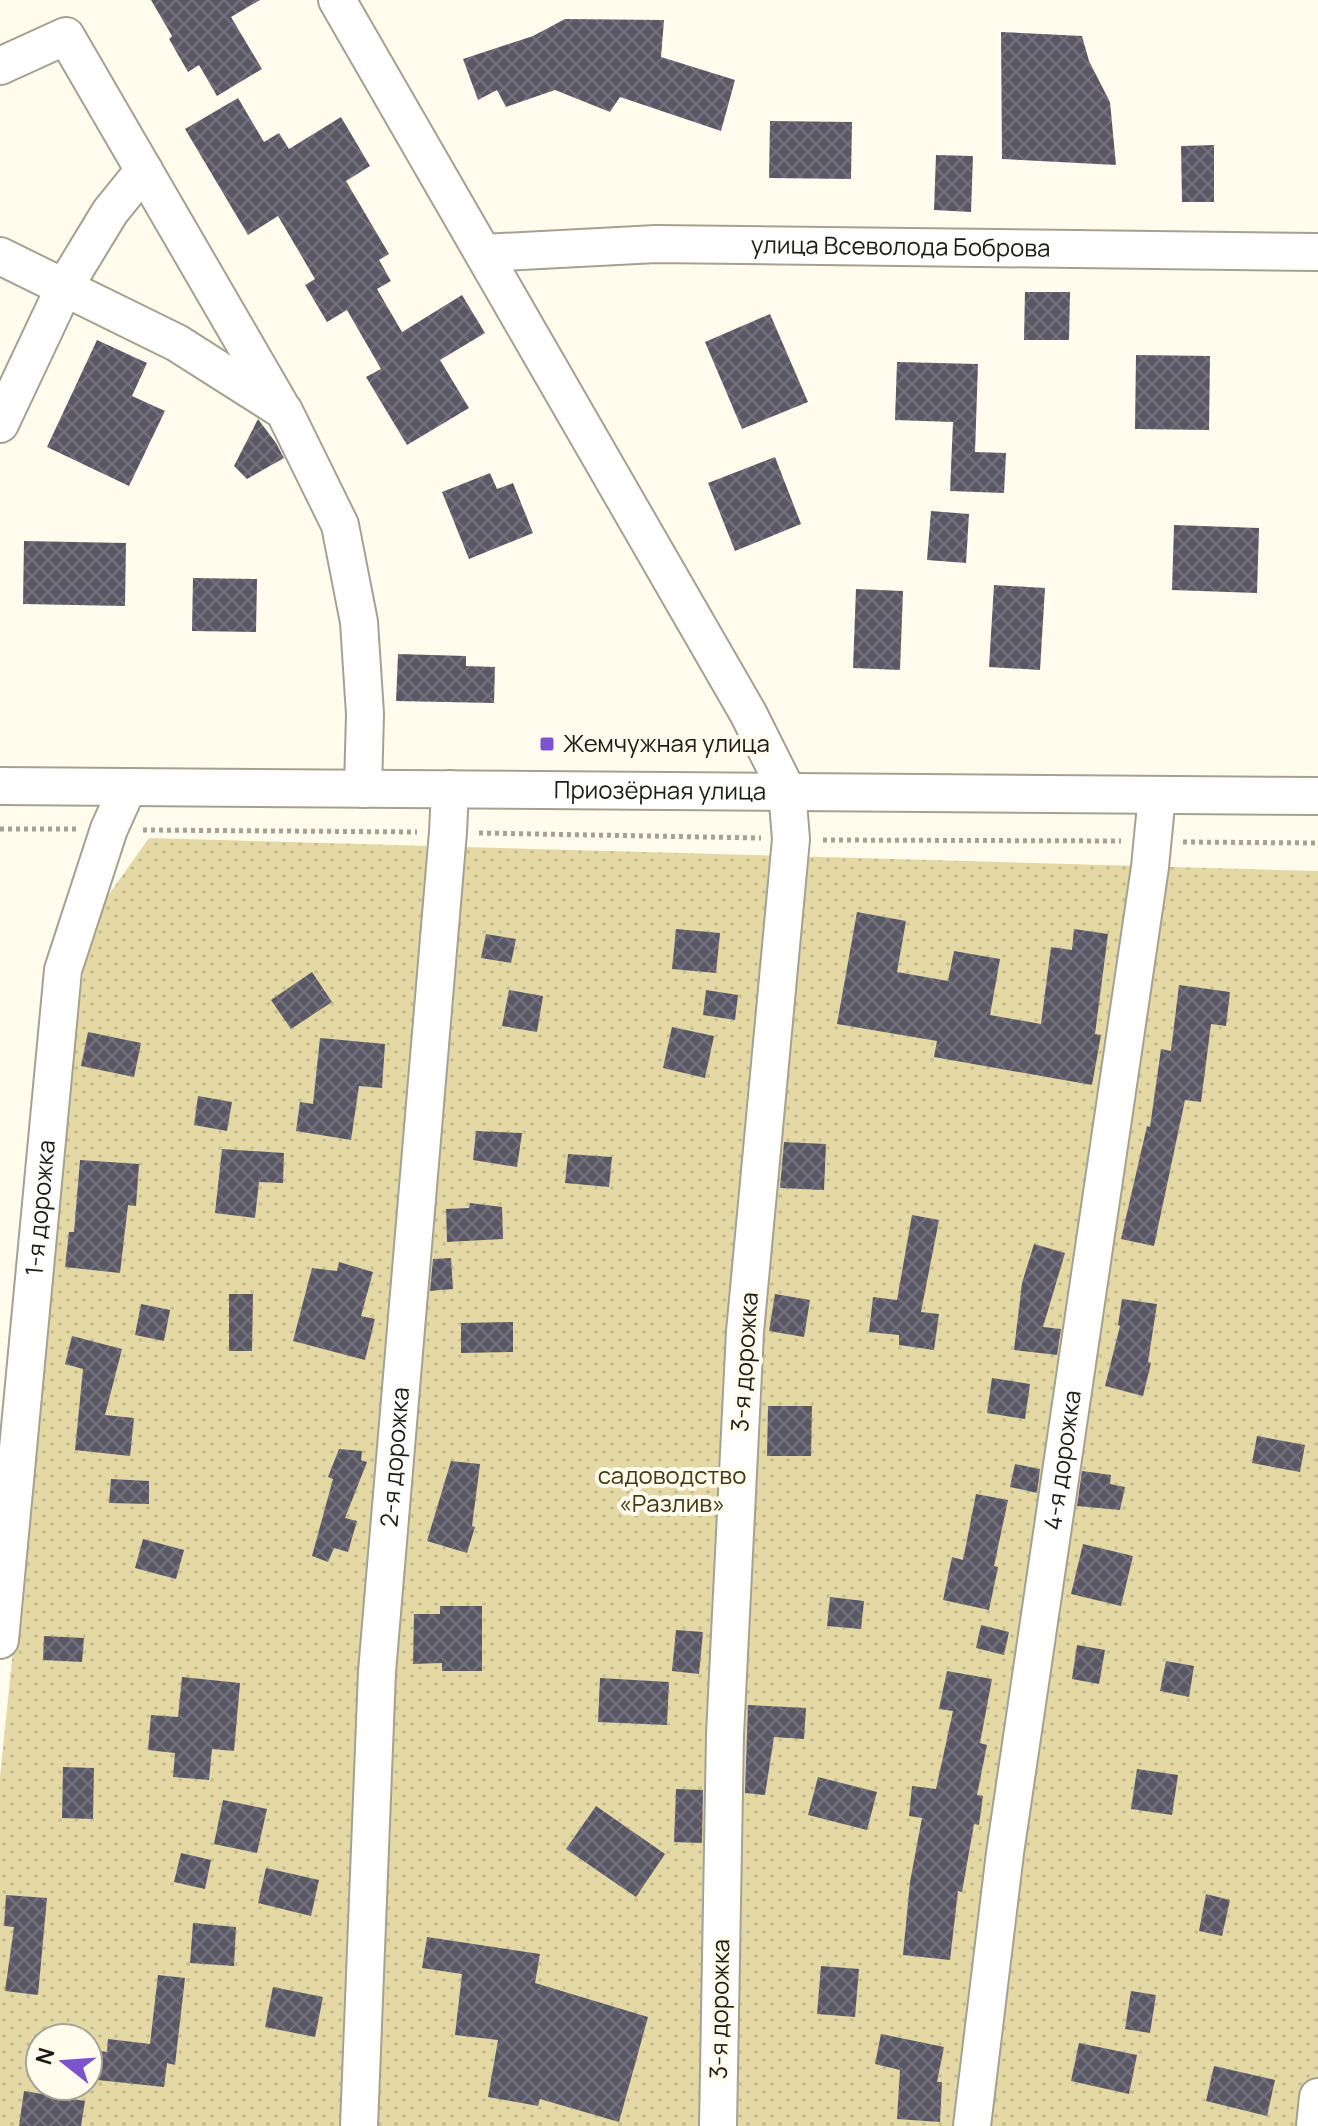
<svg xmlns="http://www.w3.org/2000/svg" width="1318" height="2126" font-family="Manrope,sans-serif">
<style>
.grass{fill:url(#grass-dots);fill-rule:evenodd}
.building{fill:url(#building-cross-hatch)}
.lines{fill:none;stroke-linecap:round;stroke-linejoin:round}
.minor-casing{stroke:#a5a190;stroke-width:40}
.path{stroke:#a4a197;stroke-width:5;stroke-dasharray:4 4;stroke-linecap:butt}
.minor{stroke:#fff;stroke-width:36}
.poi-dot{fill:#7b53cc;stroke:#fffcee;stroke-width:3}
.labels{text-anchor:middle;stroke-width:8;stroke-linejoin:round;paint-order:stroke}
.street-label{font-size:24px;fill:#1d1c16;stroke:#fffcee}
.poi-label{font-size:24px;fill:#1d1c16;stroke:#fffcee;text-anchor:start}
.park-label{font-size:24px;fill:#413a16;stroke:#fffcee}
</style>
<defs>
<pattern id="grass-dots" width="8" height="8" patternUnits="userSpaceOnUse" patternTransform="scale(2)"><rect width="8" height="8" fill="#e4d9a5"/><path d="M2 2h.1M6 6h.1" fill="none" stroke="#c3ba8d" stroke-width="1.8" stroke-linecap="round"/></pattern>
<pattern id="building-cross-hatch" width="8" height="8" patternUnits="userSpaceOnUse" patternTransform="scale(2)"><rect width="8" height="8" fill="#5b5866"/><path d="M0 0l8 8M0 8l8-8" fill="none" stroke="#73717b"/></pattern>
</defs>
<rect width="100%" height="100%" fill="#fffcee"/>
<path class="grass" d="M149 838 1318 871V2126H0V1777L79 1006 90 921ZM40 2038H88V2086H40Z"/>
<g class="building">
<polygon points="151,0 260,0 231,17 262,69 217,96 199,65 188,72 169,39 172,36"/>
<polygon points="565,19 664,20 661,57 735,80 721,131 620,97 610,112 555,90 506,107 497,90 478,100 463,59 533,36"/>
<polygon points="1001,32 1082,36 1089,61 1110,102 1116,165 1002,159"/>
<polygon points="238,98 264,142 279,133 289,149 341,117 370,166 346,181 389,254 379,260 391,281 377,289 402,332 462,295 485,333 440,360 469,408 407,445 366,377 381,369 347,310 327,322 305,285 315,279 278,216 248,235 185,129"/>
<polygon points="770,121 852,122 851,179 769,178"/>
<polygon points="1214,145 1214,202 1182,202 1181,146"/>
<polygon points="936,155 973,156 971,212 934,210"/>
<polygon points="1025,292 1070,292 1069,340 1024,340"/>
<polygon points="770,314 808,402 742,429 705,342"/>
<polygon points="97,340 147,363 132,396 165,411 129,486 47,447"/>
<polygon points="1136,355 1210,356 1209,430 1135,429"/>
<polygon points="897,362 978,364 975,452 1006,453 1004,493 950,491 953,422 895,420"/>
<polygon points="258,419 276,443 284,458 247,479 234,466"/>
<polygon points="775,457 801,524 735,551 708,483"/>
<polygon points="490,473 497,489 513,483 533,533 469,559 442,492"/>
<polygon points="931,511 969,514 966,563 927,560"/>
<polygon points="1174,525 1259,528 1257,593 1172,590"/>
<polygon points="24,541 126,543 125,606 23,604"/>
<polygon points="193,578 257,579 256,632 192,631"/>
<polygon points="994,585 1045,588 1040,670 989,667"/>
<polygon points="856,589 903,591 900,670 853,668"/>
<polygon points="398,654 466,656 466,666 495,667 494,703 396,701"/>
<polygon points="857,912 906,921 897,972 948,981 954,951 1000,959 990,1015 1041,1024 1051,947 1072,950 1074,929 1108,934 1095,1034 1101,1035 1092,1085 934,1057 937,1041 837,1024"/>
<polygon points="676,929 720,933 716,973 672,969"/>
<polygon points="486,934 516,939 511,963 481,958"/>
<polygon points="312,972 332,1002 291,1029 271,1000"/>
<polygon points="1179,985 1230,992 1226,1026 1211,1024 1201,1102 1185,1100 1154,1246 1121,1239 1147,1126 1150,1127 1161,1049 1171,1051"/>
<polygon points="509,990 543,996 537,1032 502,1026"/>
<polygon points="706,990 738,995 735,1020 703,1015"/>
<polygon points="672,1027 714,1036 705,1078 663,1068"/>
<polygon points="88,1032 141,1043 134,1077 81,1066"/>
<polygon points="320,1038 385,1044 382,1088 359,1086 351,1140 296,1131 300,1102 313,1104"/>
<polygon points="198,1096 232,1102 227,1131 194,1125"/>
<polygon points="476,1131 522,1133 517,1167 473,1160"/>
<polygon points="784,1142 826,1144 824,1190 780,1188"/>
<polygon points="222,1149 284,1153 283,1183 259,1182 255,1218 215,1213"/>
<polygon points="568,1154 612,1157 609,1187 565,1183"/>
<polygon points="80,1160 139,1164 136,1206 128,1205 120,1273 65,1267 69,1232 74,1232"/>
<polygon points="470,1203 502,1207 503,1239 447,1242 446,1209 469,1208"/>
<polygon points="912,1215 939,1220 921,1312 939,1314 934,1350 899,1345 899,1335 869,1332 873,1297 897,1300"/>
<polygon points="1034,1244 1065,1253 1043,1327 1061,1329 1057,1355 1014,1350 1022,1283"/>
<polygon points="451,1258 453,1289 430,1291 433,1259"/>
<polygon points="339,1262 373,1272 361,1316 375,1319 365,1360 293,1341 312,1268 337,1271"/>
<polygon points="229,1294 253,1294 252,1351 229,1351"/>
<polygon points="775,1294 810,1300 804,1337 769,1331"/>
<polygon points="1122,1299 1157,1304 1148,1362 1151,1363 1143,1396 1105,1386 1120,1326 1118,1325"/>
<polygon points="141,1304 170,1310 164,1341 135,1335"/>
<polygon points="513,1322 513,1352 461,1353 461,1323"/>
<polygon points="72,1336 122,1349 105,1415 134,1418 130,1456 75,1450 83,1369 65,1364"/>
<polygon points="992,1378 1030,1384 1025,1419 987,1413"/>
<polygon points="768,1406 812,1406 811,1456 767,1456"/>
<polygon points="1257,1436 1305,1445 1300,1472 1252,1463"/>
<polygon points="339,1449 362,1451 361,1460 367,1462 345,1518 357,1521 348,1552 334,1548 328,1562 312,1556 333,1479 328,1477"/>
<polygon points="451,1461 480,1464 472,1526 475,1527 467,1553 427,1541"/>
<polygon points="1015,1464 1040,1469 1037,1493 1010,1487"/>
<polygon points="1082,1471 1111,1475 1110,1484 1125,1487 1120,1510 1077,1506"/>
<polygon points="111,1479 149,1481 149,1504 109,1503"/>
<polygon points="976,1494 1008,1500 994,1566 998,1567 989,1610 943,1600 952,1557 963,1560"/>
<polygon points="143,1539 184,1550 176,1579 135,1568"/>
<polygon points="1083,1544 1133,1556 1121,1606 1071,1594"/>
<polygon points="830,1597 864,1601 861,1629 827,1626"/>
<polygon points="440,1606 482,1606 482,1671 442,1671 442,1663 413,1664 414,1614 440,1614"/>
<polygon points="981,1625 1009,1632 1004,1655 976,1648"/>
<polygon points="676,1630 703,1632 699,1674 672,1671"/>
<polygon points="44,1636 84,1638 82,1662 43,1660"/>
<polygon points="1077,1645 1105,1650 1099,1684 1072,1679"/>
<polygon points="1166,1661 1194,1666 1189,1697 1160,1691"/>
<polygon points="947,1671 992,1679 980,1743 987,1745 977,1795 983,1796 979,1825 974,1824 962,1892 958,1891 950,1960 903,1955 910,1882 922,1818 909,1816 912,1786 936,1789 953,1711 939,1709"/>
<polygon points="182,1677 240,1683 234,1751 212,1749 209,1780 173,1777 175,1753 148,1750 151,1715 178,1717"/>
<polygon points="600,1678 669,1682 667,1725 598,1722"/>
<polygon points="748,1705 806,1708 804,1739 774,1737 765,1795 745,1793"/>
<polygon points="63,1767 94,1768 93,1819 62,1818"/>
<polygon points="1137,1769 1178,1775 1172,1815 1131,1809"/>
<polygon points="818,1777 877,1792 867,1830 808,1815"/>
<polygon points="676,1789 703,1790 702,1843 674,1842"/>
<polygon points="223,1800 267,1809 257,1853 214,1844"/>
<polygon points="596,1806 665,1854 636,1897 566,1849"/>
<polygon points="181,1853 211,1860 205,1889 174,1882"/>
<polygon points="266,1868 319,1880 311,1916 258,1903"/>
<polygon points="1206,1894 1230,1900 1222,1936 1199,1931"/>
<polygon points="6,1895 47,1898 38,1995 5,1991 14,1927 4,1926"/>
<polygon points="193,1923 236,1927 234,1966 190,1963"/>
<polygon points="427,1937 540,1954 535,1983 648,2017 619,2122 540,2099 538,2106 488,2097 498,2040 455,2035 462,1974 422,1968"/>
<polygon points="821,1966 859,1969 855,2017 817,2014"/>
<polygon points="158,1975 185,1978 175,2065 167,2063 164,2087 88,2079 92,2050 107,2052 108,2039 150,2044"/>
<polygon points="273,1987 323,1997 315,2037 265,2027"/>
<polygon points="1131,1991 1156,1995 1150,2033 1125,2029"/>
<polygon points="881,2034 944,2047 937,2082 942,2082 940,2122 897,2119 900,2070 875,2064"/>
<polygon points="1079,2043 1137,2055 1129,2094 1071,2081"/>
<polygon points="1214,2066 1275,2080 1267,2116 1206,2101"/>
<polygon points="24,2091 85,2101 81,2126 19,2126"/>
</g>
<g class="lines">
<defs>
<g id="minor">
<polyline points="337,0 748,713 787,791 791,839 745,1332 725,1735 718,2126"/>
<polyline points="0,66 66,36 280,405"/>
<path id="s1" d="M483 253 656 244 1318 252"/>
<polyline points="0,256 177,343 284,411 340,525 359,622 365,714 363,789"/>
<polyline points="0,424 65,286 110,212 144,170"/>
<path id="s2" d="M0 786 1318 796"/>
<path id="s3" d="M0 1640 63 970 109 829 128 787"/>
<path id="s4" d="M359 2126 377 1672 448 832 450 789"/>
<path id="s5" d="M972 2126 1005 1853 1150 867 1157 795"/>
<polyline points="1315,2126 1318,2097"/>
</g>
</defs>
<use href="#minor" class="minor-casing"/>
<g class="path">
<polyline points="0,829 77,829"/>
<polyline points="143,830 417,832"/>
<polyline points="479,833 761,838"/>
<polyline points="823,840 1121,841"/>
<polyline points="1183,842 1318,843"/>
</g>
<use href="#minor" class="minor"/>
</g>
<rect class="poi-dot" x="539" y="736" width="16" height="16" rx="4"/>
<g class="labels">
<g class="street-label">
<text dy="8" stroke="none"><textPath href="#s1" startOffset="418">улица Всеволода Боброва</textPath></text>
<text dy="8" stroke="none"><textPath href="#s2" startOffset="660">Приозёрная улица</textPath></text>
<text dy="8" stroke="none"><textPath href="#s3" startOffset="434">1-я дорожка</textPath></text>
<text transform="translate(745 1362) rotate(-86)" y="8">3-я дорожка</text>
<text dy="8" stroke="none"><textPath href="#s4" startOffset="670">2-я дорожка</textPath></text>
<text dy="8" stroke="none"><textPath href="#s5" startOffset="672">4-я дорожка</textPath></text>
<text transform="translate(720 2009) rotate(-89)" y="8">3-я дорожка</text>
</g>
<g class="poi-label">
<text x="563" y="752">Жемчужная улица</text>
</g>
<g class="park-label">
<text x="672" y="1484">садоводство<tspan x="672" dy="28">«Разлив»</tspan></text>
</g>
</g>
<g transform="translate(64 2062) rotate(287)"><circle r="38" fill="#fffcee" stroke="#a5a298" stroke-width="2"/>
<path d="M0-6L14 30L0 20L-14 30Z" fill="#7b53cc"/>
<text y="-12" font-size="22" font-weight="bold" text-anchor="middle" fill="#1d1c16">N</text>
</g>
</svg>
